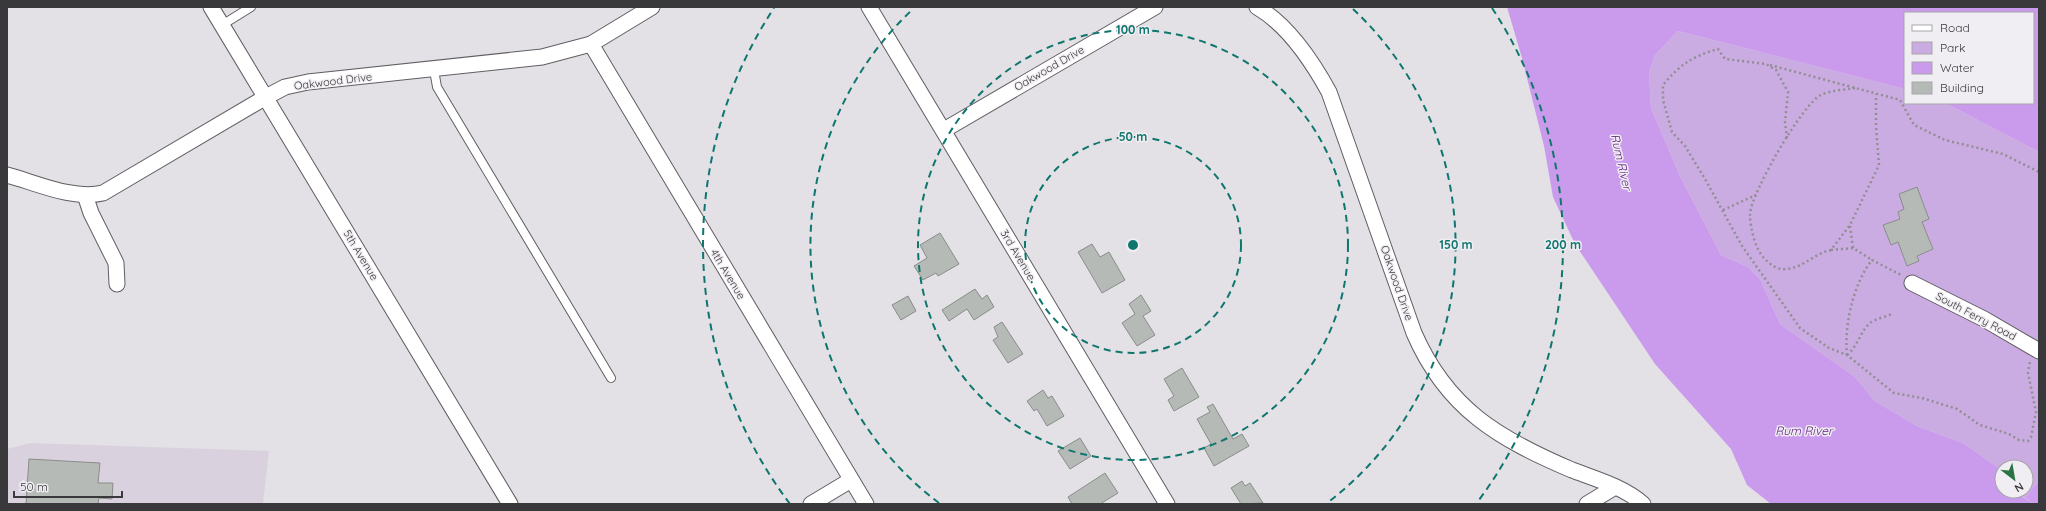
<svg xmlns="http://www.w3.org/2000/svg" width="2046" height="511" font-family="Quicksand,sans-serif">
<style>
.built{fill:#d9d2de}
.green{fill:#cbace2}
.forest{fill:#cd9def}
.water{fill:#ca9aec}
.building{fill:#b6bab7;stroke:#898d8a}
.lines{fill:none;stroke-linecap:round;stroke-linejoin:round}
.service-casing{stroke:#615e63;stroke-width:10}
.minor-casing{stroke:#615e63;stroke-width:17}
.path{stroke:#908e92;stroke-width:2.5;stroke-dasharray:2 3;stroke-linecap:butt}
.service{stroke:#fff;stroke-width:8}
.minor{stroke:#fff;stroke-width:15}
.ring{fill:none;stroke:#0f766e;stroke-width:2;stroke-dasharray:7 5}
.labels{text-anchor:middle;stroke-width:3;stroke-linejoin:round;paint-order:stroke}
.street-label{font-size:11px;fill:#39383a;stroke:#f1eef3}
.water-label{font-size:12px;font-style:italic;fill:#5e2180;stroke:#f1eef3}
.centre{fill:#0f766e;stroke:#f1eef3;stroke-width:2}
.ring-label{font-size:12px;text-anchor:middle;font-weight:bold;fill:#0f766e;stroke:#f1eef3;stroke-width:3;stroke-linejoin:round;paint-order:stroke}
</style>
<rect width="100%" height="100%" fill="#e3e1e6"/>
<polygon class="built" points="30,443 269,451 263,504 7,504 7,449"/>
<polygon class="green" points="1678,31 1905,89 1905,103 1945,103 2039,152 2039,480 2025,498 2013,491 2026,491 2026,467 2002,467 2002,473 2000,469 1963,443 1917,426 1875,401 1855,377 1780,324 1760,279 1748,267 1721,255 1680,176 1651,108 1649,72 1655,55"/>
<polygon class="forest" points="2039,480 2039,504 2034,504 2025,498"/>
<polygon class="water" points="1507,7 2039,7 2039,152 1945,103 2033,103 2033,13 1905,13 1905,89 1678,31 1655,55 1649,72 1651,108 1680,176 1721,255 1748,267 1760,279 1780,324 1855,377 1875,401 1917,426 1963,443 2000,469 2002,473 2002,491 2013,491 2034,504 1771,504 1747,485 1731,449 1655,364 1575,244 1553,197 1544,146 1522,58"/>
<g class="building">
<polygon points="1917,187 1929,219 1922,222 1933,249 1917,256 1919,261 1907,266 1898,242 1891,245 1883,225 1900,219 1898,212 1904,209 1899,194"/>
<polygon points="940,233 959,264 938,276 936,273 923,280 914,266 927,258 920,245"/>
<polygon points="1092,244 1100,257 1109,252 1125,280 1102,293 1078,252"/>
<polygon points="975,289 982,299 987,295 994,307 974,320 967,309 949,321 942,310"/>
<polygon points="1141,295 1151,311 1143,316 1155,335 1137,346 1122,323 1135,314 1129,304"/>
<polygon points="908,296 916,311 901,320 892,305"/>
<polygon points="1002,322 1023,354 1008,363 993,340 998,337 994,327"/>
<polygon points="1182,368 1199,397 1174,411 1168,400 1174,396 1164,379"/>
<polygon points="1043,390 1048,398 1052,396 1064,416 1047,426 1037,409 1034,411 1027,401"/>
<polygon points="1213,404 1233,439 1242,434 1249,446 1214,466 1204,448 1211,444 1197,419 1210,412 1207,407"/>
<polygon points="1080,438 1091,456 1070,469 1058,451"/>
<polygon points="29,459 100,463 98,483 113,483 112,499 99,498 98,504 26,504"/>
<polygon points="1105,473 1118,493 1100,504 1072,504 1068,497"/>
<polygon points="1242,481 1245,486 1250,483 1263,503 1241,504 1231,488"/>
</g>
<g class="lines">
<defs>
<g id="service">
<polyline points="222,25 251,7"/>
<polyline points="434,70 437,87 611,378"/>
</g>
<g id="minor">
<polyline points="211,7 510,504"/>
<polyline points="869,7 1167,504"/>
<path d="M1257 7C1288 25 1312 61 1329 92L1414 333C1447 409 1499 439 1572 470 1596 479 1624 487 1643 504"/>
<polyline points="591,44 866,504"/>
<polyline points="944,130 1155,7"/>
<path d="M7 175C37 183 72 200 103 193L266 97 285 87 308 82 542 57 591 44 652 7"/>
<polyline points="85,195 91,213 116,263 117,284"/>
<polyline points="1912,283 1984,319 2039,351"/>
<polyline points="811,504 851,480"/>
<polyline points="1587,504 1615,487"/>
</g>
</defs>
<use href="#service" class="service-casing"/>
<use href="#minor" class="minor-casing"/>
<g class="path">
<polyline points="1770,65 1900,100 1914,125 1945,140 2003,154 2039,172"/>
<path d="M1855 88C1844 90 1831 90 1821 95 1803 103 1751 193 1750 214 1750 227 1755 250 1765 259 1771 265 1777 270 1786 269 1803 268 1815 253 1831 250L1850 225 1879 165 1876 127V94"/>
<path d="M1787 138 1785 122 1788 92 1776 70 1766 64 1725 59 1718 49C1693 56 1679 65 1663 85V100L1672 132 1685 146 1705 179 1742 246 1800 328 1829 348 1847 355 1894 393 1922 398 1957 409 1980 425 2009 434 2019 440 2028 441 2031 437 2036 412 2028 373 2030 361"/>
<polyline points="1723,210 1756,195"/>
<polyline points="1850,226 1853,248"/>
<polyline points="1831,250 1853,248 1872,260"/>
<path d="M1847 355C1844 326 1853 284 1872 260L1901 275"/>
<path d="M1847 355C1858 346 1860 332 1870 323 1875 319 1885 317 1892 314"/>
</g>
<use href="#service" class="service"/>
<use href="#minor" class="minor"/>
</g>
<g class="ring">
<circle cx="1133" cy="245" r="108"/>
<circle cx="1133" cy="245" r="215"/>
<path d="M939 503A323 323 0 0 1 913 9M1353 9A323 323 0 0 1 1327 503"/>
<path d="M790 504A430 430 0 0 1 774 8M1492 8A430 430 0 0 1 1476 504"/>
</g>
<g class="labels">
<g class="street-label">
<text transform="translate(1049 68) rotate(-30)" y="4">Oakwood Drive</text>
<text transform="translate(333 81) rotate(-7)" y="4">Oakwood Drive</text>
<text transform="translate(361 255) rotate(59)" y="4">5th Avenue</text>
<text transform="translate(1018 255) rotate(59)" y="4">3rd Avenue</text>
<text transform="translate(728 274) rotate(59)" y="4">4th Avenue</text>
<text transform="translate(1397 283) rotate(71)" y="4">Oakwood Drive</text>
<text transform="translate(1976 316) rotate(28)" y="4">South Ferry Road</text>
</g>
<g class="water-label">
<text transform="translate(1621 162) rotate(77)" y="4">Rum River</text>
<text x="1804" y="435">Rum River</text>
</g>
</g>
<circle cx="1133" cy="245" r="6" class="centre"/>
<g class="ring-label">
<text x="1133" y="34">100 m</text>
<text x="1133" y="141">50 m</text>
<text x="1456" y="249">150 m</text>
<text x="1563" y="249">200 m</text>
</g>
<rect width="2046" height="511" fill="none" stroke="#39383a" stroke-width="16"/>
<rect x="1904" y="12" width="130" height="92" fill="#f1eef3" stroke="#a7a5a9"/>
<rect x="1912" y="25" width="20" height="6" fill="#ffffff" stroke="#a7a5a9"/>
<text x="1940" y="32" font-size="12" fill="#39383a">Road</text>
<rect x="1912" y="42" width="20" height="12" fill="#cbace2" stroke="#a7a5a9"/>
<text x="1940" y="52" font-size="12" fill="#39383a">Park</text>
<rect x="1912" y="62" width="20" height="12" fill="#ca9aec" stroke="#a7a5a9"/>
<text x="1940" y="72" font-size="12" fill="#39383a">Water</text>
<rect x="1912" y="82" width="20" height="12" fill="#b6bab7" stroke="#a7a5a9"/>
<text x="1940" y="92" font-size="12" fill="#39383a">Building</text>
<g transform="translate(2014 479) rotate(149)"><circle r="19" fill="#f1eef3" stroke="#a7a5a9"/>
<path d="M0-3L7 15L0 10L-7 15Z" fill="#287443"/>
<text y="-6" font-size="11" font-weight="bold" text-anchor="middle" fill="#39383a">N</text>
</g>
<path d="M14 491v6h108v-6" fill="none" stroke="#39383a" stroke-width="2"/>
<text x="20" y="491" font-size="12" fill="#39383a" stroke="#f1eef3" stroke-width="3" paint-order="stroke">50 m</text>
</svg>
